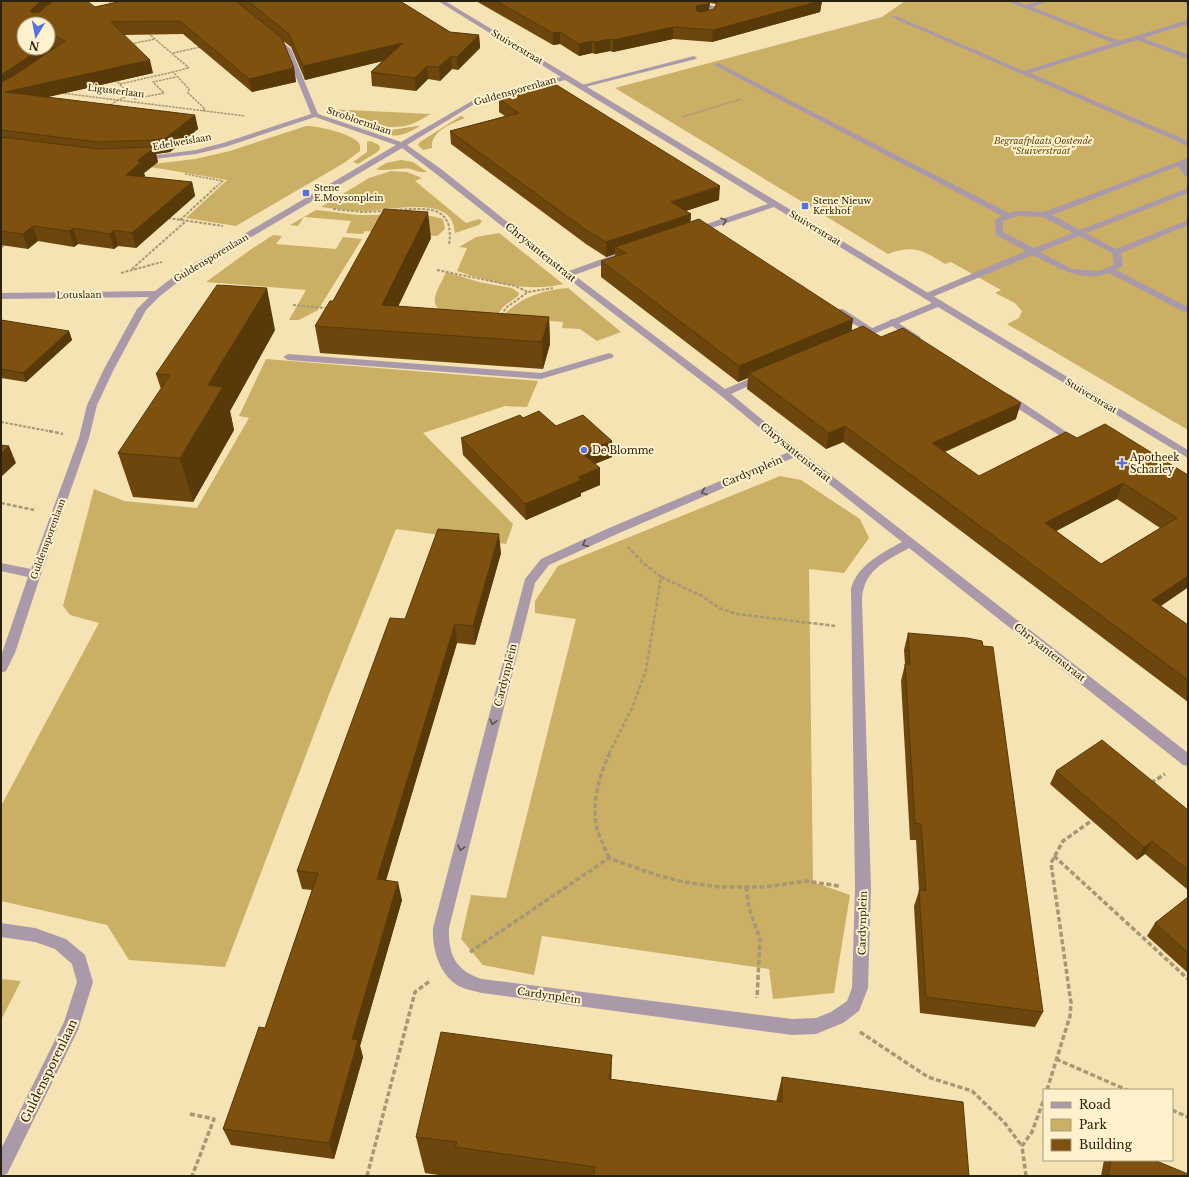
<svg xmlns="http://www.w3.org/2000/svg" width="1189" height="1177" font-family="'Libre Baskerville',serif">
<style>
.green{fill:#caaf65}
.lines{fill:none;stroke-linecap:round;stroke-linejoin:round}
.path-far3{stroke:#a69874;stroke-width:1.5;stroke-dasharray:2.5 1;stroke-linecap:butt}
.path-far2{stroke:#a69874;stroke-width:2;stroke-dasharray:3 1.5;stroke-linecap:butt}
.path-far1{stroke:#a69874;stroke-width:2.5;stroke-dasharray:4 2;stroke-linecap:butt}
.path{stroke:#a69874;stroke-width:3.5;stroke-dasharray:5 2.5;stroke-linecap:butt}
.lane{fill:#aa99a8;fill-rule:evenodd}
.street{fill:#aa99a8;fill-rule:evenodd}
.wall{fill:#6c460d;fill-rule:evenodd}
.shaded-wall{fill:#58390a}
.building{fill:#7e510f;stroke:#58390a;fill-rule:evenodd}
.oneway{stroke:#5d524d}
.poi-dot{fill:#5470e5;stroke:#fff1cb;stroke-width:1.5}
.labels{text-anchor:middle;stroke-width:4;stroke-linejoin:round;paint-order:stroke}
.far-street-label{font-size:9px;fill:#292210;stroke:#fff1cb}
.far-park-label{font-size:9px;font-style:italic;fill:#5e4b13;stroke:#fff1cb}
.far-poi-label{font-size:9px;fill:#292210;stroke:#fff1cb;text-anchor:start}
.street-label{font-size:10px;fill:#292210;stroke:#fff1cb}
.poi-label{font-size:10px;fill:#292210;stroke:#fff1cb;text-anchor:start}
.near-street-label{font-size:12px;fill:#292210;stroke:#fff1cb}
</style>
<rect width="100%" height="100%" fill="#f5e3b4"/>
<g class="green">
<path d="M905 1H1188V430L1007 324 1019 318 1022 311 1015 303 995 293 1001 290 951 262 945 264C924 251 914 244 888 254L615 88 882 17Z"/>
<path d="M328 109 431 114C422 119 414 124 405 126 393 128 384 125 374 132L364 128V125L339 116Z"/>
<path d="M461 116 465 118C453 123 430 131 432 148L423 150 418 145 420 142Z"/>
<path d="M306 126C319 126 349 133 358 142 361 145 360 148 360 151L344 163 236 226 186 218 227 180 145 166V165L195 159 230 151Z"/>
<path d="M417 126H420C407 134 397 138 382 134L391 130Z"/>
<polygon points="370,141 379,145 380,149 377,152 358,164 353,162 367,152 367,142"/>
<path d="M401 160 413 162 427 172C421 173 417 171 411 169 400 167 386 172 376 169L386 163Z"/>
<path d="M391 171 407 172 422 178 415 181 466 223 479 219 482 221 479 225 455 233C454 229 454 225 452 221 441 198 388 210 367 211 352 211 337 209 321 207L369 178Z"/>
<path d="M316 210C330 211 345 214 359 215 389 216 414 210 443 219L445 229 437 236 365 231 363 234 346 233 351 221 304 217 298 226 290 225Z"/>
<path d="M499 233 563 284C528 293 490 282 457 271L467 248 459 247 476 237Z"/>
<polygon points="273,235 282,236 276,244 336,249 343,237 362,239 318,310 299,320 289,320 306,290 206,282 250,250"/>
<path d="M446 272 479 282 512 288 519 293 518 296 503 307 496 317C482 317 431 321 435 298 436 290 443 280 446 272Z"/>
<path d="M568 288 621 332 597 341 580 329 562 328 563 322 516 318H501C518 298 542 290 568 288Z"/>
<polygon points="266,359 538,381 527,407 505,406 423,433 513,524 506,544 396,529 330,692 225,967 129,960 107,925 1,901 1,806 99,623 70,615 63,606 94,489 124,501 197,508 249,418 239,416"/>
<polygon points="780,476 801,480 860,519 869,538 844,573 809,569 813,882 850,895 834,993 773,999 769,969 542,936 534,975 483,965 461,939 471,895 506,898 576,619 535,613 535,601 558,566"/>
<polygon points="1,979 21,981 1,1020"/>
</g>
<g class="lines">
<g class="path-far3">
<polyline points="109,1 113,5"/>
<polyline points="148,33 189,68"/>
<polyline points="131,44 155,39"/>
<polyline points="173,53 201,47"/>
<polyline points="188,68 173,72 189,89 188,93 205,109 203,111"/>
<polyline points="120,84 173,72"/>
<polyline points="61,93 245,116"/>
<polyline points="134,99 164,93 153,82 176,77"/>
<polyline points="108,107 118,100 128,96 127,92 115,79"/>
<polyline points="682,117 741,99"/>
<polyline points="185,174 223,181 216,187"/>
</g>
<g class="path-far2">
<polyline points="333,209 362,212 384,211"/>
<path d="M395 210C426 208 455 204 449 245"/>
<polyline points="168,218 223,226"/>
<polyline points="180,220 217,186"/>
<polyline points="1,247 7,244"/>
<polyline points="132,269 186,221"/>
<polyline points="437,270 515,286 528,292"/>
<polyline points="121,273 162,262"/>
<polyline points="293,305 326,308"/>
<polyline points="501,315 507,307 528,292 553,288"/>
<polyline points="1,422 54,432"/>
</g>
<g class="path-far1">
<polyline points="49,431 63,434"/>
<polyline points="1,503 34,510"/>
<polyline points="661,577 702,596 719,608 737,614 835,626"/>
<polyline points="609,754 632,708 646,670 661,577 642,562 628,547"/>
</g>
<g class="path">
<polyline points="1151,783 1165,774"/>
<polyline points="1054,856 1188,979"/>
<path d="M609 858C605 848 600 839 597 829 591 805 599 775 610 753"/>
<polyline points="746,887 749,908 760,939 757,998"/>
<polyline points="470,952 609,858 656,875 684,882 720,887 764,887 806,881 839,886"/>
<polyline points="860,1032 928,1077 972,1091 1004,1122 1022,1146"/>
<polyline points="1056,1059 1127,1090"/>
<polyline points="1047,1090 1070,1016 1071,1003 1051,863 1063,841 1094,819"/>
<polyline points="1172,1110 1188,1117"/>
<polyline points="190,1114 214,1119 192,1176"/>
<polyline points="367,1176 415,992 430,981"/>
<polyline points="1026,1176 1022,1146 1032,1132 1044,1099"/>
</g>
<g class="lane">
<polygon points="1007,1 1015,1 1026,5 1040,1 1049,1 1032,7 1119,41 1188,20 1188,24 1143,38 1188,55 1188,59 1137,40 1030,73 1188,141 1188,146 891,17 896,16 1024,71 1113,43"/>
<polygon points="1180,1 1188,1 1188,5"/>
<polygon points="694,56 697,58 696,59 581,88 578,86"/>
<path d="M718 63 1009 213 1017 211 1044 212 1188 158V164L1186 166 1188 169V176H1185L1178 166 1052 215 1080 230 1188 188V193L1086 233 1116 249 1188 220V225L1121 253 1123 266 1116 270 1188 307V314L1109 273C1083 284 1055 266 1033 255L930 298H924L922 296 924 294 1026 251 996 235 995 220 1002 216 716 66 715 65ZM1018 216 1043 217 1073 233 1034 248 1003 232V221ZM1079 236 1112 253 1114 265 1099 271 1072 269 1040 252Z"/>
<polygon points="892,319 919,336 921,338 919,340 913,340 889,324 887,322"/>
<polygon points="1007,394 1011,395 1068,433 1063,436 1059,435 1003,399 1002,397"/>
</g>
<g class="street">
<path d="M438 1H445L1188 450V458L938 307 859 340H853L851 338 865 331 837 313 835 311 837 309H843L872 328 932 303 774 207 697 233H691L690 231 691 229 768 204 565 80 476 103 407 145 441 169 569 271 613 255H619L620 257 619 259 574 275 725 389 758 375H764L766 377 764 379 731 394 800 451 1188 753V766L1183 765 909 548C886 561 863 570 862 600L871 889 868 988 859 1011 843 1023 816 1034 792 1035 482 993C475 991 468 990 461 987 440 977 432 950 433 928L525 579 541 559 609 528 789 452 720 395 575 284 435 173 402 148 187 275 160 296 146 310 114 369 97 405 89 438 41 574 15 653 6 671 1 673V656L28 577 1 571V563L31 569 79 438 87 405 104 369 137 309 149 297 1 299V293L155 291 181 271 396 145 315 117 225 147 196 154 138 161V157H141L196 150 223 143 311 114 285 50 271 38V36H275L291 49 318 114 401 142 472 101 561 77ZM795 457 902 542C882 553 857 565 851 589L855 889 852 988 847 1001 831 1012 816 1018 792 1019 482 979C456 971 448 955 449 928L535 583 549 565 617 534Z"/>
<path d="M691 1C699 1 705 4 713 6 719 7 736 1 745 1L714 10Z"/>
<polygon points="609,353 612,354 614,356 612,358 541,379 288,360 283,357 288,354 541,373"/>
<polygon points="1,923 35,928 66,939 85,955 93,982 78,1030 7,1174 1,1176 1,1149 64,1022 77,982 72,964 55,949 35,942 1,937"/>
</g>
</g>
<g class="wall">
<path d="M1 1 95 7 122 1H400L450 32 479 35 480 48 458 70 452 69 440 81 428 79 416 91 372 86 371 72 382 61 305 80 291 47 282 40 294 68 296 82 252 92 183 34 124 35 153 73 47 97 195 115 198 129 170 152 156 154 158 162 144 173 145 176 144 177 192 182 195 196 136 248 118 246 114 249 78 244 74 247 38 241 28 249 1 245ZM48 24V48H24Z"/>
<path d="M476 1H822L820 12 712 42 673 39 613 52 610 51 595 54 592 53 579 56 560 44 553 45ZM710 3 716 4 714 9 709 10Z"/>
<path d="M499 99 719 200 685 211 691 214 690 222 852 330 881 337 1016 419 945 452 979 476 1077 438 1188 475V588H1187L1161 606 1188 625V702L843 442 826 449 747 389 748 378 738 382 601 277V261L615 257V254L606 257 586 244 451 144 450 131 505 116 499 112ZM1117 499 1160 528 1101 564 1056 531Z"/>
<polygon points="431,238 398,306 549,317 550,344 543,369 320,353 315,326 333,301"/>
<polygon points="1,320 69,331 72,340 26,382 1,378"/>
<polygon points="275,330 230,411 234,430 193,502 133,497 118,453 161,389 156,374"/>
<polygon points="523,418 556,426 612,441 612,457 595,464 600,468 600,485 581,493 581,496 526,520 463,455 461,438"/>
<polygon points="501,553 475,645 457,643 386,880 402,900 360,1046 363,1057 334,1159 231,1145 223,1129 265,1028 312,890 302,889 297,871 405,619"/>
<polygon points="908,633 1043,1012 1035,1027 920,1013 914,906 919,891 916,840 910,840 901,681 905,664 904,650"/>
<polygon points="1056,771 1188,810 1188,890 1145,854 1137,860 1050,784"/>
<polygon points="1188,897 1188,973 1147,936 1155,923"/>
<polygon points="782,1077 969,1176 445,1176 425,1173 416,1137 611,1079 776,1102"/>
<polygon points="1104,1160 1154,1160 1188,1176 1101,1176"/>
</g>
<g class="shaded-wall">
<polygon points="41,1 66,1 35,23 31,10"/>
<polygon points="709,1 710,1 709,10 696,18 696,6"/>
<polygon points="820,1 822,1 820,12 712,42 713,30"/>
<polygon points="673,27 673,39 613,52 613,40"/>
<polygon points="560,32 560,44 553,45 553,33"/>
<polygon points="479,35 480,48 458,70 457,57"/>
<polygon points="610,39 610,51 595,54 595,42"/>
<polygon points="52,41 56,54 1,91 1,75 42,48 48,48 48,44"/>
<polygon points="592,41 592,53 579,56 579,44"/>
<polygon points="403,43 404,56 305,80 303,66"/>
<polygon points="451,56 452,69 440,81 439,67"/>
<polygon points="150,60 153,73 9,106 5,92"/>
<polygon points="427,66 428,79 416,91 415,78"/>
<polygon points="294,68 296,82 252,92 249,79"/>
<polygon points="195,115 198,129 170,152 156,154 158,162 144,173 145,176 130,190 126,175 137,161 154,148 152,140"/>
<polygon points="192,182 195,196 136,248 132,233"/>
<polygon points="720,186 719,200 671,216 671,202"/>
<polygon points="428,212 431,238 386,332 382,305"/>
<polygon points="691,214 690,229 615,247 615,254 606,257 606,242"/>
<polygon points="33,226 38,241 28,249 23,234"/>
<polygon points="73,228 78,244 74,247 69,231"/>
<polygon points="114,230 118,246 114,249 110,234"/>
<polygon points="267,288 275,330 230,411 234,430 193,502 180,458 208,385"/>
<polygon points="549,317 550,344 543,369 542,342"/>
<polygon points="853,319 851,335 749,373 748,378 738,382 739,366"/>
<polygon points="69,331 72,340 26,382 23,373"/>
<polygon points="1021,403 1016,419 928,459 932,443"/>
<polygon points="845,426 843,442 826,449 829,433"/>
<polygon points="612,441 612,457 582,469 582,453"/>
<polygon points="9,446 16,463 1,477 1,454"/>
<polygon points="600,468 600,485 581,493 581,496 526,520 525,504 578,477"/>
<polygon points="1123,483 1117,499 1039,540 1045,523"/>
<polygon points="499,534 501,553 475,645 473,626"/>
<polygon points="1188,576 1187,588 1145,616 1152,600"/>
<polygon points="455,624 457,643 381,897 377,879"/>
<polygon points="1152,841 1145,854 1137,860 1144,847"/>
<polygon points="398,882 402,900 360,1046 363,1057 334,1159 329,1143 352,1039"/>
<polygon points="612,1055 611,1094 609,1079"/>
</g>
<g class="building">
<polygon points="1,1 41,1 31,10 32,13 40,12 46,6 54,1 87,1 95,7 122,1 236,1 282,38 294,68 249,79 180,21 111,22 150,60 5,92 195,115 166,138 152,140 97,142 1,130 1,82 13,76 65,41 48,32 48,24 24,24 24,48 42,48 1,75"/>
<polygon points="248,1 400,1 450,32 479,35 457,57 451,56 439,67 427,66 415,78 371,72 403,43 303,66 289,34"/>
<polygon points="496,1 709,1 708,4 696,6 697,11 700,12 714,9 718,1 820,1 713,30 673,27 613,40 610,39 595,42 592,41 579,44 560,32 553,33"/>
<polygon points="48,39 52,41 48,44"/>
<polygon points="555,84 720,186 671,202 691,214 606,242 586,230 450,131 519,113 499,99"/>
<polygon points="1,137 97,149 155,147 137,161 141,162 126,175 192,182 132,233 114,230 110,234 73,228 69,231 33,226 23,234 1,231"/>
<polygon points="384,209 428,212 382,305 549,317 542,342 315,326 330,301 333,301"/>
<polygon points="699,219 853,319 739,366 601,261 626,253 615,247"/>
<polygon points="217,285 267,288 208,385 223,387 180,458 118,453 170,375 156,374"/>
<polygon points="1,320 69,331 23,373 1,369"/>
<path d="M863 326 881 337 903 328 1021 403 932 443 979 476 1066 432 1077 438 1105 424 1188 475V576L1152 600 1188 625V680L845 426 829 433 749 373ZM1123 483 1177 518 1101 564 1045 523Z"/>
<polygon points="539,411 556,426 583,415 612,441 582,453 600,468 578,477 581,480 525,504 461,438 520,415 523,418"/>
<polygon points="1,445 9,446 1,454"/>
<polygon points="438,529 499,534 473,626 455,624 377,879 398,882 352,1039 358,1040 329,1143 223,1129 259,1027 265,1028 318,873 297,871 390,618 405,619"/>
<polygon points="908,633 967,638 982,641 983,646 993,647 1043,1012 926,997 919,890 926,891 921,824 915,823 905,664 910,664"/>
<polygon points="1102,740 1188,810 1188,870 1152,841 1144,847 1056,771"/>
<polygon points="1188,897 1188,953 1155,923"/>
<polygon points="441,1032 612,1055 609,1079 782,1102 782,1077 963,1102 969,1176 594,1176 595,1167 455,1147 457,1142 416,1137"/>
<polygon points="1111,1160 1154,1160 1188,1174 1188,1176 1108,1176"/>
</g>
<defs><path id="oneway-chevron" d="M-2-3.5L2.5 0L-2 3.5" fill="none" stroke-width="1.6" stroke-linecap="round" stroke-linejoin="round"/></defs>
<g class="oneway">
<use href="#oneway-chevron" transform="translate(724 221) rotate(-18)"/>
<use href="#oneway-chevron" transform="translate(704 492) rotate(157)"/>
<use href="#oneway-chevron" transform="translate(585 544) rotate(155)"/>
<use href="#oneway-chevron" transform="translate(493 722) rotate(104)"/>
<use href="#oneway-chevron" transform="translate(461 848) rotate(104)"/>
</g>
<g class="poi-dot">
<rect x="302" y="189" width="8" height="8" rx="2"/>
<rect x="801" y="202" width="8" height="8" rx="2"/>
<circle cx="584" cy="450" r="4"/>
<path d="M1120 457h4v4h4v4h-4v4h-4v-4h-4v-4h4z"/>
</g>
<g class="labels">
<g class="far-street-label">
<text transform="translate(517 47) rotate(31)" y="3">Stuiverstraat</text>
<text transform="translate(116 91) rotate(7)" y="3">Ligusterlaan</text>
<text transform="translate(515 91) rotate(-16)" y="3">Guldensporenlaan</text>
<text transform="translate(359 121) rotate(19)" y="3">Strobloemlaan</text>
<text transform="translate(182 142) rotate(-10)" y="3">Edelweislaan</text>
<text transform="translate(815 228) rotate(31)" y="3">Stuiverstraat</text>
<text transform="translate(211 258) rotate(-31)" y="3">Guldensporenlaan</text>
<text transform="translate(79 295) rotate(-1)" y="3">Lotuslaan</text>
<text transform="translate(1091 396) rotate(31)" y="3">Stuiverstraat</text>
<text transform="translate(48 539) rotate(-70)" y="3">Guldensporenlaan</text>
</g>
<g class="far-park-label">
<text x="1043" y="144">Begraafplaats Oostende<tspan x="1043" dy="10">“Stuiverstraat”</tspan></text>
</g>
<g class="far-poi-label">
<text x="314" y="191">Stene<tspan x="314" dy="10">E.Moysonplein</tspan></text>
<text x="813" y="204">Stene Nieuw<tspan x="813" dy="10">Kerkhof</tspan></text>
</g>
<g class="street-label">
<text transform="translate(541 252) rotate(39)" y="4">Chrysantenstraat</text>
<text transform="translate(796 452) rotate(39)" y="4">Chrysantenstraat</text>
<text transform="translate(752 471) rotate(-23)" y="4">Cardynplein</text>
<text transform="translate(1050 652) rotate(38)" y="4">Chrysantenstraat</text>
<text transform="translate(505 675) rotate(-76)" y="4">Cardynplein</text>
<text transform="translate(862 923) rotate(-89)" y="4">Cardynplein</text>
<text transform="translate(549 995) rotate(8)" y="4">Cardynplein</text>
</g>
<g class="poi-label">
<text x="592" y="454">De Blomme</text>
<text x="1130" y="461">Apotheek<tspan x="1130" dy="12">Scharley</tspan></text>
</g>
<g class="near-street-label">
<text transform="translate(49 1071) rotate(-64)" y="4">Guldensporenlaan</text>
</g>
</g>
<rect width="1189" height="1177" fill="none" stroke="#292210" stroke-width="4"/>
<rect x="1043" y="1089" width="130" height="72" fill="#fff1cb" stroke="#a99e80"/>
<rect x="1051" y="1102" width="20" height="6" fill="#aa99a8" stroke="#a99e80"/>
<text x="1079" y="1109" font-size="12" fill="#292210">Road</text>
<rect x="1051" y="1119" width="20" height="12" fill="#caaf65" stroke="#a99e80"/>
<text x="1079" y="1129" font-size="12" fill="#292210">Park</text>
<rect x="1051" y="1139" width="20" height="12" fill="#7e510f" stroke="#a99e80"/>
<text x="1079" y="1149" font-size="12" fill="#292210">Building</text>
<g transform="translate(36 36) rotate(190)"><circle r="19" fill="#fff1cb" stroke="#a99e80"/>
<path d="M0-3L7 15L0 10L-7 15Z" fill="#5470e5"/>
<text y="-6" font-size="11" font-weight="bold" text-anchor="middle" fill="#292210">N</text>
</g>
</svg>
